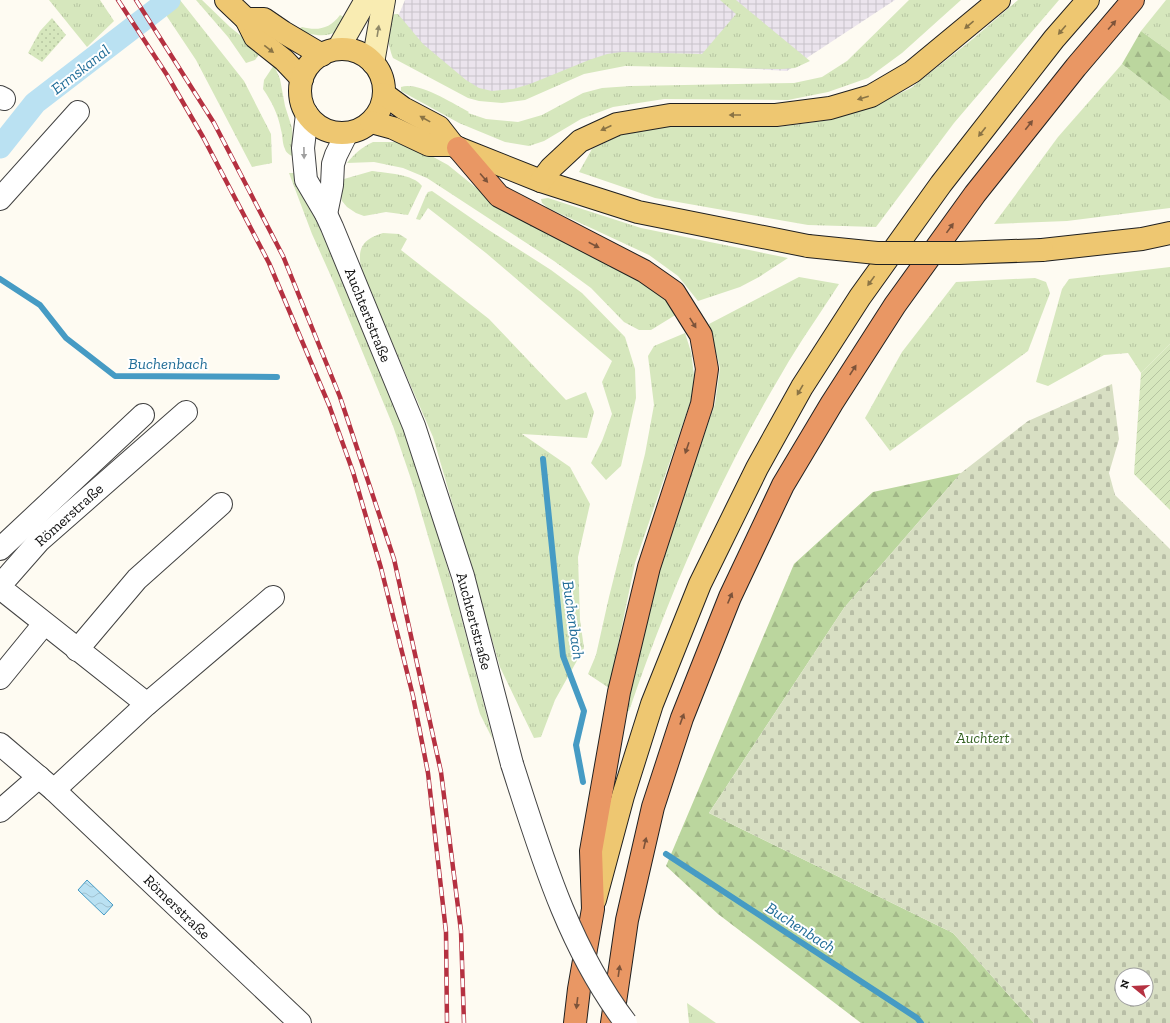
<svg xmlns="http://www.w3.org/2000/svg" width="1170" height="1023" font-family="'Zilla Slab',serif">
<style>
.industrial{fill:url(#industrial-grid)}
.grass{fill:url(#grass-tufts)}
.forest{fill:url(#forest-firs)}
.cemetery{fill:url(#cemetery-stones);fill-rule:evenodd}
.park{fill:url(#park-dots)}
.garden{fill:url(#garden-furrows)}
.water{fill:url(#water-waves);stroke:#469bc4}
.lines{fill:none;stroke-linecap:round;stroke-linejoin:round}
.stream{stroke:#469bc4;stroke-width:6}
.canal{stroke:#bae1f2;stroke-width:23}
.street-casing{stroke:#424242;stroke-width:24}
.secondary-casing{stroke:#313131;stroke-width:24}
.primary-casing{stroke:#202020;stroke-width:24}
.highway-casing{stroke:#202020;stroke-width:24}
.street{stroke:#fff;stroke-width:22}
.secondary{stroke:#f9ecb2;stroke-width:22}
.primary{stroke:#eec771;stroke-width:22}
.highway{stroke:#e99764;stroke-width:22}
.rail-casing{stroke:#b53141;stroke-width:4.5}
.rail{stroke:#fff;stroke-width:3;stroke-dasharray:9;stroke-linecap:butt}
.street-bridge-casing{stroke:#424242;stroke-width:24;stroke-linecap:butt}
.primary-bridge-casing{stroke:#202020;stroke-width:24;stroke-linecap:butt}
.street-bridge{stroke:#fff;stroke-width:22}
.primary-bridge{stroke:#eec771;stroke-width:22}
.oneway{fill:#8a7445}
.oneway2{fill:#7c533a}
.oneway3{fill:#908969}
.oneway4{fill:#9f9f9f}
.labels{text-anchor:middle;stroke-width:4;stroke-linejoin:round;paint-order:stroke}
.street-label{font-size:15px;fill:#0f0f0f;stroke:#fff}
.park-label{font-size:15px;font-style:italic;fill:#356223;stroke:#fff}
.water-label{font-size:16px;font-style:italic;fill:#216d98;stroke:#fff}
</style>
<defs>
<pattern id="industrial-grid" width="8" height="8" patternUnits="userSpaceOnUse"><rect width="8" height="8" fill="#ebe4ed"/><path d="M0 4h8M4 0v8" fill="none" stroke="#c8c2ca"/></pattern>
<pattern id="grass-tufts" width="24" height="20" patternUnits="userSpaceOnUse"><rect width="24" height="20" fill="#d6e7bd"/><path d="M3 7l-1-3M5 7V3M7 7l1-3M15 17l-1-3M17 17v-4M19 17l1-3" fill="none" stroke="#b6c5a1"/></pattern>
<pattern id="forest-firs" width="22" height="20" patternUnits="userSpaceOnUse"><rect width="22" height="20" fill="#bbd69e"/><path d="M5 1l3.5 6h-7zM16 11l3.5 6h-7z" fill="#a0b687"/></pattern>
<pattern id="cemetery-stones" width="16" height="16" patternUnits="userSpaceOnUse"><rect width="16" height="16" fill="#d8dfc3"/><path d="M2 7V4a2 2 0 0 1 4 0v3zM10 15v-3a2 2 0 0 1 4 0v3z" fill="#b8bea6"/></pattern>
<pattern id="park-dots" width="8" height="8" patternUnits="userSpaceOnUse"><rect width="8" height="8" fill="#d6e7bd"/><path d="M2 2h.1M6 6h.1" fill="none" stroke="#b6c5a1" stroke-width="1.8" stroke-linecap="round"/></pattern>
<pattern id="garden-furrows" width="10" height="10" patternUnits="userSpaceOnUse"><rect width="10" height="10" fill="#d6e7bd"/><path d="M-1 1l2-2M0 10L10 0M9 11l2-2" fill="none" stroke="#b6c5a1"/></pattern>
<pattern id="water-waves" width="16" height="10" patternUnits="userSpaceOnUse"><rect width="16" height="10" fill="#bae1f2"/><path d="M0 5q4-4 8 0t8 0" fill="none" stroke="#9fc0ce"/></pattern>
</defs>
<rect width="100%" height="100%" fill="#fefbf2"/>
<polygon class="industrial" points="405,0 895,0 787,71 609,60 489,97 391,33"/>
<g class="grass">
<polygon points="49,0 100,0 114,21 87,47"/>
<polygon points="156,0 180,0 244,81 271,134 272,163 252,167 196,60"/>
<polygon points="196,0 202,0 230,27 261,52 255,60 246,63 228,37"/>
<path d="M720 0H736L810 61 795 68 781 69 625 66 584 74 525 100 502 103 479 101 468 98 393 58C389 49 380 12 398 14L423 44 466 80 479 88 492 91 513 89 530 84 589 60 607 54 622 52 702 54 736 14Z"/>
<path d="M909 0H961L902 53 868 78 828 92 788 100 664 99 613 107 581 119 544 141 529 146 505 142 459 123 401 91V87C418 81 454 104 469 112L468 113 486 119 518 122 542 115 583 93 602 88 631 86 794 83 822 77 847 61Z"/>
<polygon points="1018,0 1059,0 954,123 876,227 808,225 655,198 579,172 592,149 621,135 672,126 778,127 830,120 873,106 911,88 974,38"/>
<polygon points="1166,0 1170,0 1170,52 1141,31"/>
<path d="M340 15 346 18C344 22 341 28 337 31 326 39 308 34 297 30L302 27C317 31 330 29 340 15Z"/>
<polygon points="1122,64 1170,101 1170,208 1067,221 994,224 1058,137"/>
<path d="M274 65 280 79 285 106 292 128 294 157C290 155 286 153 285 149 282 143 283 136 281 130 278 114 272 102 263 89L264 80Z"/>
<path d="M373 142H402L415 147 448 165 485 195 659 288 677 314 651 330H639L624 322 591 288 554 261 427 178 403 168 374 162 347 163C354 154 362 147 373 142Z"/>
<path d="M372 171C385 173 414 174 422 186L408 215 386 212 364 216 356 213 347 207 342 201 340 192 341 179H344Z"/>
<polygon points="289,173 295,173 339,271 402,423 424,485 457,601 493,740 480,714 414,488 393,426 334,283 312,234"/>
<polygon points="432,191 484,227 551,270 582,293 625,337 635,369 636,398 621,466 606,480 591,463 602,441 612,414 602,382 612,361 486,253 428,208 420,220 416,219 426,195 428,192"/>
<polygon points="548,198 641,228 788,258 759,277 740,287 698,301 678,276 649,255 548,208 542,203 541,199"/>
<path d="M383 233 399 234 407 239 401 250 489 319 566 400 586 392 594 412 587 438 522 434 570 467 590 504 578 557 580 620 584 648 555 700 541 737 534 738 500 667 433 437 362 273C357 250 360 240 383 233Z"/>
<polygon points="1170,267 1170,344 1141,373 1128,353 1104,355 1048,386 1036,382 1062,289 1069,279"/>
<path d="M799 277 839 284C820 314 799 343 782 373 718 480 669 594 629 711L626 710 657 570 715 404 720 368 709 324Z"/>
<polygon points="1035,278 1046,282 1050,293 1028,351 890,451 865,418 902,352 956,282"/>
<polygon points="685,333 691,352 694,375 691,400 635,563 609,688 588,674 596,655 609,597 645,454 654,405 648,356 654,346"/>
<polygon points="687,1003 716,1023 689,1023"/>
</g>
<g class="forest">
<polygon points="1141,31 1170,52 1170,101 1122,64"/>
<polygon points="961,473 844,608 709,813 953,933 1034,1023 861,1023 718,914 666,866 794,564 873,492"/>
</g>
<path class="cemetery" d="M1112 384 1119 439 1109 473 1115 495 1170 549V1023H1034L953 933 709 813 844 608 961 473 1028 421ZM1122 975H1146V999H1122Z"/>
<polygon class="park" points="52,18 66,35 42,62 28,53 40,31"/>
<polygon class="garden" points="1170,344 1170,510 1134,474 1141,373"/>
<polygon class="water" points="87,880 113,905 104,915 78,890"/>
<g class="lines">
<g class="stream">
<polyline points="0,279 40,305 66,338 115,376 277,377"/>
<polyline points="543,459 563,656 584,711 576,745 583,782"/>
<polyline points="666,854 917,1018 921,1023"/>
</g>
<polyline class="canal" points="0,147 35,103 169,0"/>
<defs>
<g id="street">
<polyline points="0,97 4,99"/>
<polyline points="307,114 303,148 306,180 326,214 332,227 414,426 463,576 512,764"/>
<polyline points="0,199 78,112"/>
<polyline points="326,214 332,185 333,164 336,155 347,133"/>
<polyline points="0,549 143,415"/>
<polyline points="77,650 137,579 221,504"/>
<polyline points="0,678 44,624"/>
<polyline points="147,704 4,591 3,582 39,541 186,412"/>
<polyline points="0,744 54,790 300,1023"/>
<polyline points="54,790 147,704 273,597"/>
<polyline points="0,811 39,777"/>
</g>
<g id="secondary">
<polyline points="338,49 366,0"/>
<polyline points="373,63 384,0"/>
</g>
<g id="primary">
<polyline points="226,0 246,19 255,37 284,60 302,79"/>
<polyline points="246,19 264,19 283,32 322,55"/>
<circle cx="342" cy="91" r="42"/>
<polyline points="384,94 403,108 439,127 453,145 458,148 541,181 638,212 808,246"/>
<polyline points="371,122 393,128 429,145 453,145"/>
<polyline points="541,181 551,168 580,141 617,124 670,115 776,115 830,108 871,96 912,72 999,0"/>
<polyline points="1042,250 1142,239 1170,233"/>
<polyline points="595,900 623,796 652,704 700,584 757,468 802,387 860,297 941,184 1054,39 1088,0"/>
</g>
<g id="highway">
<polyline points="458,148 499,196 644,271 674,292 701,335 707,369 702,404 649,567 619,692 591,851 593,909 579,989 575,1023"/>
<polyline points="612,1023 627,920 653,807 682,718 730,597 783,485 832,403 895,305 975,194 1076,67 1133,0"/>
</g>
</defs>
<use href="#street" class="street-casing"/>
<use href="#secondary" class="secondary-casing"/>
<use href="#primary" class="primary-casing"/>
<use href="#highway" class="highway-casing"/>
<use href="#street" class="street"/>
<use href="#secondary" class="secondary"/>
<use href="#primary" class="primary"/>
<use href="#highway" class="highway"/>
<defs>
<g id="rail">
<polyline points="118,0 167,75 203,137 269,263 329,405 353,472 381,568 413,696 428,773 446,932 447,1023"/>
<polyline points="136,0 214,123 283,256 340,397 394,559 441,772 461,931 464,1023"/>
</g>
</defs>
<use href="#rail" class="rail-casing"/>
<use href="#rail" class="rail"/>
<defs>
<path id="street-bridge" d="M512 764C541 854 568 947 626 1023"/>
<polyline id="primary-bridge" points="808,246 877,253 959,253 1042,250"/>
</defs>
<use href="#street-bridge" class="street-bridge-casing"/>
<use href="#primary-bridge" class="primary-bridge-casing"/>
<use href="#street-bridge" class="street-bridge"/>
<use href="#primary-bridge" class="primary-bridge"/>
</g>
<defs><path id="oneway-solid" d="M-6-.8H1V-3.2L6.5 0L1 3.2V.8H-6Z"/></defs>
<g class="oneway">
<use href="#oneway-solid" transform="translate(969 25) rotate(140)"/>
<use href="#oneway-solid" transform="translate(1062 30) rotate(130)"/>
<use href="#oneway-solid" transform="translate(269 49) rotate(38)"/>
<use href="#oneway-solid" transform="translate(863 98) rotate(164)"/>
<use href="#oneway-solid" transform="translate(735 115) rotate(180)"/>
<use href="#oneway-solid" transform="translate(425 119) rotate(-151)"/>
<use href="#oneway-solid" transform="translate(606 128) rotate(155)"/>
<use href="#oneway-solid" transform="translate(982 132) rotate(128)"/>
<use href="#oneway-solid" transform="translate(871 281) rotate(126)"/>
<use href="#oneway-solid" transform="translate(800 390) rotate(120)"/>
</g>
<g class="oneway2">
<use href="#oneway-solid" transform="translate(1112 25) rotate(-49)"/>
<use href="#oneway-solid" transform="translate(1029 125) rotate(-52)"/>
<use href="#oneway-solid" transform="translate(484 178) rotate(49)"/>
<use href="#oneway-solid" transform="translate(950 228) rotate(-54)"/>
<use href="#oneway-solid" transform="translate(594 245) rotate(27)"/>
<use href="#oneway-solid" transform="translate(693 323) rotate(58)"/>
<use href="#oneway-solid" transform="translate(853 370) rotate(-57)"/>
<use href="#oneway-solid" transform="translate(687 448) rotate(109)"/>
<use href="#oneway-solid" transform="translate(730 598) rotate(-67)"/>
<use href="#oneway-solid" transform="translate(682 719) rotate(-70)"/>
<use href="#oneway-solid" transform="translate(645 843) rotate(-77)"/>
<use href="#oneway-solid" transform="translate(619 971) rotate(-82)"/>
<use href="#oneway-solid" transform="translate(577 1003) rotate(97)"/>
</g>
<use class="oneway3" href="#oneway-solid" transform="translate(378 31) rotate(-81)"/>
<use class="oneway4" href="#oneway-solid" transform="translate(304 153) rotate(89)"/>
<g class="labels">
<g class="street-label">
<text transform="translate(368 315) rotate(68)" y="5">Auchtertstraße</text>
<text transform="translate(69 515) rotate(-42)" y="5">Römerstraße</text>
<text transform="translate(474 621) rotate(75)" y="5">Auchtertstraße</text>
<text transform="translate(177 907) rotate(44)" y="5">Römerstraße</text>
</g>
<g class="park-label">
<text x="983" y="743">Auchtert</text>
</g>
<g class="water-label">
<text transform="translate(80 69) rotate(-38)" y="6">Ermskanal</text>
<text x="168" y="369">Buchenbach</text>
<text transform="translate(574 620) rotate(82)" y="6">Buchenbach</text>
<text transform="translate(801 927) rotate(33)" y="6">Buchenbach</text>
</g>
</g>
<g transform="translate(1134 987) rotate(288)"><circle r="19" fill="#ffffff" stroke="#9f9f9f"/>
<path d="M0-3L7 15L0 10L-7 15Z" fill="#b53141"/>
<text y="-6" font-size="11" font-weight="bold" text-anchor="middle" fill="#0f0f0f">N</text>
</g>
</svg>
